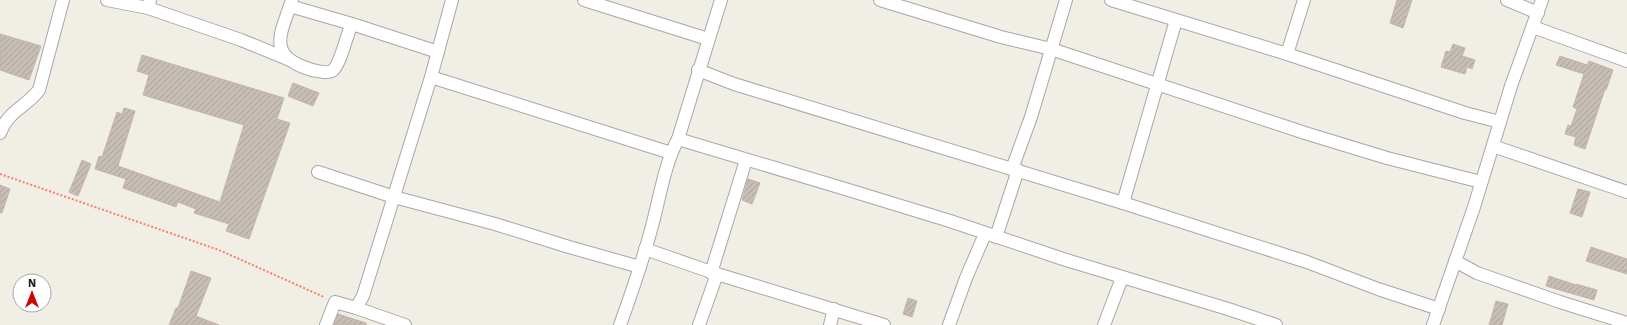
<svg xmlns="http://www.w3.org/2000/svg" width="1627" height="325" font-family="'Work Sans',sans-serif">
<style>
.building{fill:url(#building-hatch);stroke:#c4b5a8}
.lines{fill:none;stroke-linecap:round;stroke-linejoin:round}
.minor-casing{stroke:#a7a7a7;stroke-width:14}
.path{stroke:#ff7c6a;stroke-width:2;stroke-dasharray:2 2;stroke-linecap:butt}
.minor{stroke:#fff;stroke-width:12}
</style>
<defs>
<pattern id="building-hatch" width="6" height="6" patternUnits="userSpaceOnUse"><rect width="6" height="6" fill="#c6bdb5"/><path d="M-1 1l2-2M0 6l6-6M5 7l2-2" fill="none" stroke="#aaa29b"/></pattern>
</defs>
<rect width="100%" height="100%" fill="#f1eee6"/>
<g class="building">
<polygon points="1397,0 1412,0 1403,28 1390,23"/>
<polygon points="0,34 41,46 29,80 0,70"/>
<polygon points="1453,44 1465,48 1462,56 1475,60 1472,69 1467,67 1465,74 1441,67 1446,51 1450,52"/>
<polygon points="142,55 284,98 277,119 290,123 249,239 226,231 229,224 194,213 196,209 178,202 176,207 123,188 126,179 95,169 99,156 102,157 117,112 122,114 124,108 135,111 118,166 220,202 244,125 143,95 149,75 137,71"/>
<polygon points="1560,56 1587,65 1589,61 1613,70 1606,90 1605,89 1585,149 1574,145 1576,137 1565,134 1568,125 1571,126 1577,109 1573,107 1584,74 1556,65"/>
<polygon points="293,83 319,93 313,106 288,96"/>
<polygon points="82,160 91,164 78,196 69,192"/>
<polygon points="748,179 760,183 752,204 742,200"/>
<polygon points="0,185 10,189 2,213 0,213"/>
<polygon points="1578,189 1590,192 1582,217 1570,213"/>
<polygon points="1591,247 1627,259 1627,274 1586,261"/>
<polygon points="191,271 211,278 196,316 219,325 169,325 176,308 178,308"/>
<polygon points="1549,276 1576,285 1576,284 1597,290 1594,300 1546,286"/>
<polygon points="908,298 917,301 912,317 903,314"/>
<polygon points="1496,301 1508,304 1502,325 1489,325"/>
<polygon points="338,314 366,323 366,325 334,325"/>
</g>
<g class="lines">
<defs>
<g id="minor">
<polyline points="107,0 148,8 150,0"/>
<path d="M292 0C281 34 265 56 312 70 318 71 329 74 333 70 341 63 346 36 352 24L438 52"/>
<polyline points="584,0 708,39"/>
<polyline points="880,0 1001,37 1051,49 1305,133 1387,158 1481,182"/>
<polyline points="1111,0 1287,54 1465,113 1500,122 1511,86 1542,0"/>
<polyline points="1507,0 1538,13"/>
<polyline points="290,6 352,24"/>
<polyline points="148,8 241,40 290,60"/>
<polyline points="1533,27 1627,61"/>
<polyline points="1287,54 1304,0"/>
<polyline points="698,70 734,84 1123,203 1307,262 1378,289 1439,309"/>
<polyline points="431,77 671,153"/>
<path d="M0 133C8 111 26 107 39 90L63 0"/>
<polyline points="678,139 842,188 950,221 1063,259 1228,309 1276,325"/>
<polyline points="1493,146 1627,192"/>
<polyline points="1012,169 1031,117 1066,0"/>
<polyline points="318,172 394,197 495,224 569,247 640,267"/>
<polyline points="1123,203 1176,20"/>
<polyline points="996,237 1018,170"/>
<polyline points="645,249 717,274 884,325"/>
<polyline points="1455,261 1477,273 1560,302 1627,323"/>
<polyline points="711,273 746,160"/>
<polyline points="356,308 405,325"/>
<polyline points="326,325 335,302 356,308 363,296 431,77 452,0"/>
<path d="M620 325C632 292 643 260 652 226 660 197 664 166 678 139L721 0"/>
<polyline points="699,325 717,274"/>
<polyline points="830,325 834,309"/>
<polyline points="949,325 966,278 985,234"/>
<polyline points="1104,325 1122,278"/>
<polyline points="1433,325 1474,207 1500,122"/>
</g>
</defs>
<use href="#minor" class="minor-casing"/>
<polyline class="path" points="0,174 219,250 324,297"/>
<use href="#minor" class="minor"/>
</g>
<g transform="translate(32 293)"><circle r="19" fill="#ffffff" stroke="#a6a6a6"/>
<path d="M0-3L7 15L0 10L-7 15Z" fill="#d10400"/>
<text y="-6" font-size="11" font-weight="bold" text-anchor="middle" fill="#202020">N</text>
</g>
</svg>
